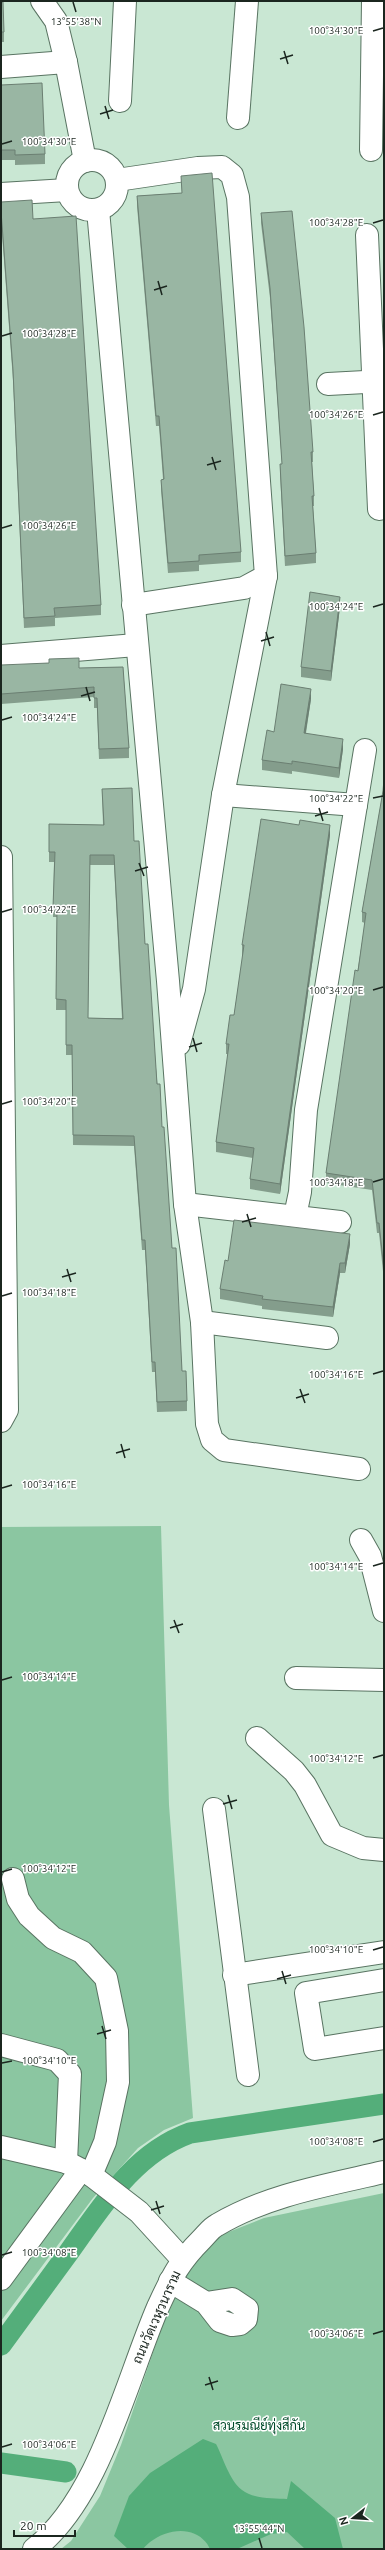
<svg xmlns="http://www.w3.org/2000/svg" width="385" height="2550" font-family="Ubuntu,Sarabun,sans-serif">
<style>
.green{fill:#8bc6a1}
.water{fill:#54ae7a}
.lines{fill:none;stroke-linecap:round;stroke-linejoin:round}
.canal{stroke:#54ae7a;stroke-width:21}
.minor-casing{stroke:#597462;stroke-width:24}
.minor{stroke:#fff;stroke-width:22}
.wall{fill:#849d8c;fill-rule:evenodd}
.shaded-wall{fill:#6b7f72}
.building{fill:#99b6a3;stroke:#6b7f72;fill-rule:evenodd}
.ticks{fill:none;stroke:#1b261f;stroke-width:1.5}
.labels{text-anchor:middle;stroke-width:3;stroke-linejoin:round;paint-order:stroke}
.street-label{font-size:13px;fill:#1b261f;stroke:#fff}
.park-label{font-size:13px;fill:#004a29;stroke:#fff}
.ticks-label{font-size:10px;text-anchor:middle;fill:#1b261f;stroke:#fff;stroke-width:3;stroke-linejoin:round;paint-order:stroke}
</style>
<rect width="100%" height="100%" fill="#c9e7d3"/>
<g class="green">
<polygon points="161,1526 169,1805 193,2118 164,2130 138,2148 93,2198 1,2321 1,1527"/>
<polygon points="384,2193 384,2549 61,2549 71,2541 100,2496 121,2445 167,2312 182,2282 205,2249 221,2235 264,2218"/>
</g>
<path class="water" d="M203 2439 216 2444C223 2457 229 2480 242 2490 253 2499 274 2498 287 2499L291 2481 335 2518 343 2549H305L287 2532 271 2534 237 2549H210C197 2521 159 2529 143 2549H128L114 2536 129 2496 150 2473Z"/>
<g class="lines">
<g class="canal">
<path d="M1 2345C24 2314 46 2283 69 2252 102 2206 134 2153 190 2133L384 2104"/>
<polyline points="1,2463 66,2472"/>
</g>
<defs>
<g id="minor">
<polyline points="42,1 56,21 66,62 85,161"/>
<polyline points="1,67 66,62"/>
<polyline points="120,101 125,1"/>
<polyline points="238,118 247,1"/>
<polyline points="371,150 373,1"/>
<circle cx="92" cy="185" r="25"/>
<polyline points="117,180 198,168 222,167 232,175 238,197 266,576 244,588 133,605"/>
<polyline points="1,194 67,190"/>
<polyline points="98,210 168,981 185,1204 202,1322 207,1424 212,1440 224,1450 359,1469"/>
<polyline points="367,235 379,509"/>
<polyline points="328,384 384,381"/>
<polyline points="1,656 136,645"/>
<polyline points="223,795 356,805"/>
<polyline points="1,857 7,1410 1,1421"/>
<polyline points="179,1044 194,989 223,795 266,576"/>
<polyline points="185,1204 340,1222"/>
<polyline points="295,1216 300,1192 306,1110 365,750"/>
<polyline points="202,1322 327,1338"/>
<polyline points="361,1540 370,1556 384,1611"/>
<polyline points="296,1678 384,1680"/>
<polyline points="257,1738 294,1771 305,1785 332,1835 363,1848 384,1850"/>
<polyline points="214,1809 248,2075"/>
<polyline points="13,1879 18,1899 29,1916 53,1938 82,1952 106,1978 117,2031 118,2082 105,2142 91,2175"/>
<polyline points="234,1975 384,1952"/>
<polyline points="384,1980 306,1993 315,2049 384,2038"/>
<polyline points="1,2045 57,2060 70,2074 66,2162"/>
<polyline points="1,2147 66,2162 91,2175 139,2212 182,2259"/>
<polyline points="1,2279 81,2170"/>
<polyline points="170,2281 206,2303 220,2321 232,2325 240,2324 246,2319 247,2309 232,2299 206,2303"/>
<path d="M34 2549C99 2500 126 2381 158 2307 172 2277 178 2263 202 2239 207 2234 211 2228 217 2225 267 2195 328 2185 384 2172"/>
</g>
</defs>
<use href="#minor" class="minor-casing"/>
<use href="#minor" class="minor"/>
</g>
<g class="wall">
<polygon points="1,2 4,32 4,42 1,42"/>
<polygon points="1,85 45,154 45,164 15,165 15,160 1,160"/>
<polygon points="181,176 241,552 241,562 199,565 199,571 168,573 161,490 161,480 163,479 159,426 156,426 137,206 137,196 182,193"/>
<polygon points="1,202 33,219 101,605 101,615 55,618 55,626 24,628 13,380 1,221"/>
<polygon points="261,213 313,452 313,462 312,462 314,496 314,506 313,506 316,553 316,563 285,566 280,474 280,464 282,464 270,298 261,223"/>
<polygon points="340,607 331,681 301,677 301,667"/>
<polygon points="1,665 79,668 123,667 129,748 129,758 99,759 97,708 94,708 94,697 1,704"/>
<polygon points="311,699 306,733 343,749 339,778 292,771 292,774 262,770 262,760 274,732"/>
<polygon points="384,779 384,1281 379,1233 377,1233 372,1190 326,1183 326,1173 365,923 362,922 362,912 383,791"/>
<path d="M102 789 134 841 145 944 172 1248 182 1371 187 1401V1411L157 1412 155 1372H152L145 1250H142L134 1146 73 1145 72 1055H66V1010H56L57 917H53L54 862H49V824L103 825ZM90 865H114L122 1018H88Z"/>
<polygon points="330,835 280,1194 250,1189 250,1179 253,1158 216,1152 216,1142 228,1054 226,1054 226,1044 234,1015 243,955 242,955 242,945"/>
<polygon points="350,1244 345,1273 340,1273 333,1317 262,1309 262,1306 220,1299 220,1289 228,1261"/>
</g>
<g class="shaded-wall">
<polygon points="340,597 340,607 331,681 331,671"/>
<polygon points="311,689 311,699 304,743 304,733"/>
<polygon points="343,739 343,749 339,778 339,768"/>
<polygon points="330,825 330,835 280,1194 280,1184"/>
<polygon points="350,1234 350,1244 345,1273 345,1263"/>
<polygon points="340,1263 340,1273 333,1317 333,1307"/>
</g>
<g class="building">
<polygon points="1,2 3,2 4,32 1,32"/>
<polygon points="42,83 45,154 15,155 15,150 1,150 1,85"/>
<polygon points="212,173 241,552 199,555 199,561 168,563 161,480 164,479 159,416 156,416 137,196 182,193 181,176"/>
<polygon points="32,200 33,219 76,216 101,605 54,608 55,616 24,618 13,370 1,211 1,202"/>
<polygon points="292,211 304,327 313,452 311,452 314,496 312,496 316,553 285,556 280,464 282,464 270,288 261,213"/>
<polygon points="310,592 340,597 331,671 301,667"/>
<polygon points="79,658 79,668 123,667 129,748 99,749 97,698 94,698 94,687 1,694 1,665 49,663 49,659"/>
<polygon points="281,684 311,689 304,733 343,739 339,768 292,761 292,764 262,760 267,730 274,732"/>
<polygon points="384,779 384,1270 379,1223 377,1223 372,1180 326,1173 355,970 358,971 366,913 362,912 383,791"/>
<path d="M132 788 134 841H139L145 944H148L157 1084H160L162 1127H164L172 1248H176L182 1371H186L187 1401 157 1402 155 1362H152L145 1240H142L134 1136 73 1135 72 1045H66V1000L56 999 57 907H53L55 852H49V824L104 825 102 789ZM90 855H114L123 1019 88 1018Z"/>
<polygon points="261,819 299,825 300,820 330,825 280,1184 250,1179 254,1148 216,1142 229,1044 226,1044 230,1015 234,1015 244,945 242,945"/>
<polygon points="234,1220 350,1234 345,1263 340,1263 333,1307 262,1299 263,1296 220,1289 225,1260 228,1261"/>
</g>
<path class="ticks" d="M73 2 76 12M373 31 383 28M284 51 288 64M280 59 293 55M105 106 109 119M100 114 113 110M2 144 12 141M373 223 383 220M158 281 162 295M154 290 167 286M2 336 12 333M373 415 383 412M212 457 216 470M207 465 221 461M2 528 12 525M373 607 383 604M266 632 270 646M261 641 274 637M86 687 90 701M81 696 95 692M2 720 12 717M373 798 383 796M319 808 323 821M315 816 328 812M139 863 144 876M135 871 148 867M2 912 12 909M373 990 383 987M193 1038 197 1052M189 1047 202 1043M2 1104 12 1101M373 1182 383 1179M247 1214 251 1227M242 1222 256 1218M67 1269 71 1282M62 1277 76 1273M2 1296 12 1293M373 1374 383 1371M300 1389 305 1403M296 1398 309 1394M121 1444 125 1458M116 1453 130 1449M2 1488 12 1485M373 1566 383 1563M174 1620 179 1633M170 1628 183 1624M2 1680 12 1677M373 1758 383 1755M228 1795 232 1809M223 1804 237 1800M2 1872 12 1869M373 1950 383 1947M282 1971 286 1984M277 1979 291 1975M102 2026 106 2039M97 2034 111 2030M2 2063 12 2061M373 2142 383 2139M156 2201 160 2214M151 2210 164 2206M2 2255 12 2252M373 2334 383 2331M209 2377 213 2390M205 2385 218 2381M2 2447 12 2444M259 2538 262 2548"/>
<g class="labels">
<g class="street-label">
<text transform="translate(156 2317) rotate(-66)" y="5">ถนนวัดเวฬุวนาราม</text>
</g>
<g class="park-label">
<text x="259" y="2430">สวนรมณีย์ทุ่งสีกัน</text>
</g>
</g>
<g class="ticks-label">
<text x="76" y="25">13°55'38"N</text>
<text x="336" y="34">100°34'30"E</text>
<text x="49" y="145">100°34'30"E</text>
<text x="336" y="226">100°34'28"E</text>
<text x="49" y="337">100°34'28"E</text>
<text x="336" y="418">100°34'26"E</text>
<text x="49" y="529">100°34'26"E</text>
<text x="336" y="610">100°34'24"E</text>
<text x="49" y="721">100°34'24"E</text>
<text x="336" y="802">100°34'22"E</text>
<text x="49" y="913">100°34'22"E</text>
<text x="336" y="994">100°34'20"E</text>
<text x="49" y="1105">100°34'20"E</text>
<text x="336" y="1186">100°34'18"E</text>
<text x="49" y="1296">100°34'18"E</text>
<text x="336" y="1378">100°34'16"E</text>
<text x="49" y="1488">100°34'16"E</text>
<text x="336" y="1570">100°34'14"E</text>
<text x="49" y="1680">100°34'14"E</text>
<text x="336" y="1762">100°34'12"E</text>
<text x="49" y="1872">100°34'12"E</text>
<text x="336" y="1953">100°34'10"E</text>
<text x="49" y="2064">100°34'10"E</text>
<text x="336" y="2145">100°34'08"E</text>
<text x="49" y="2256">100°34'08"E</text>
<text x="336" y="2337">100°34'06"E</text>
<text x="49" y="2448">100°34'06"E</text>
<text x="259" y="2532">13°55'44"N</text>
</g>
<rect width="385" height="2550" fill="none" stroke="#1b261f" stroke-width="4"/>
<g transform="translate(353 2518) rotate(253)" stroke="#ffffff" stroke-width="3" paint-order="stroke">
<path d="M0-3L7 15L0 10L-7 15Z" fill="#1b261f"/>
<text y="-6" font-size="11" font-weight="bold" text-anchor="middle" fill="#1b261f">N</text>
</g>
<path d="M14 2530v6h61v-6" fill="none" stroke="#1b261f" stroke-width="2"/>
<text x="20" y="2530" font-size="12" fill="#1b261f" stroke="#ffffff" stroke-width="3" paint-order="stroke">20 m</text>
</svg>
